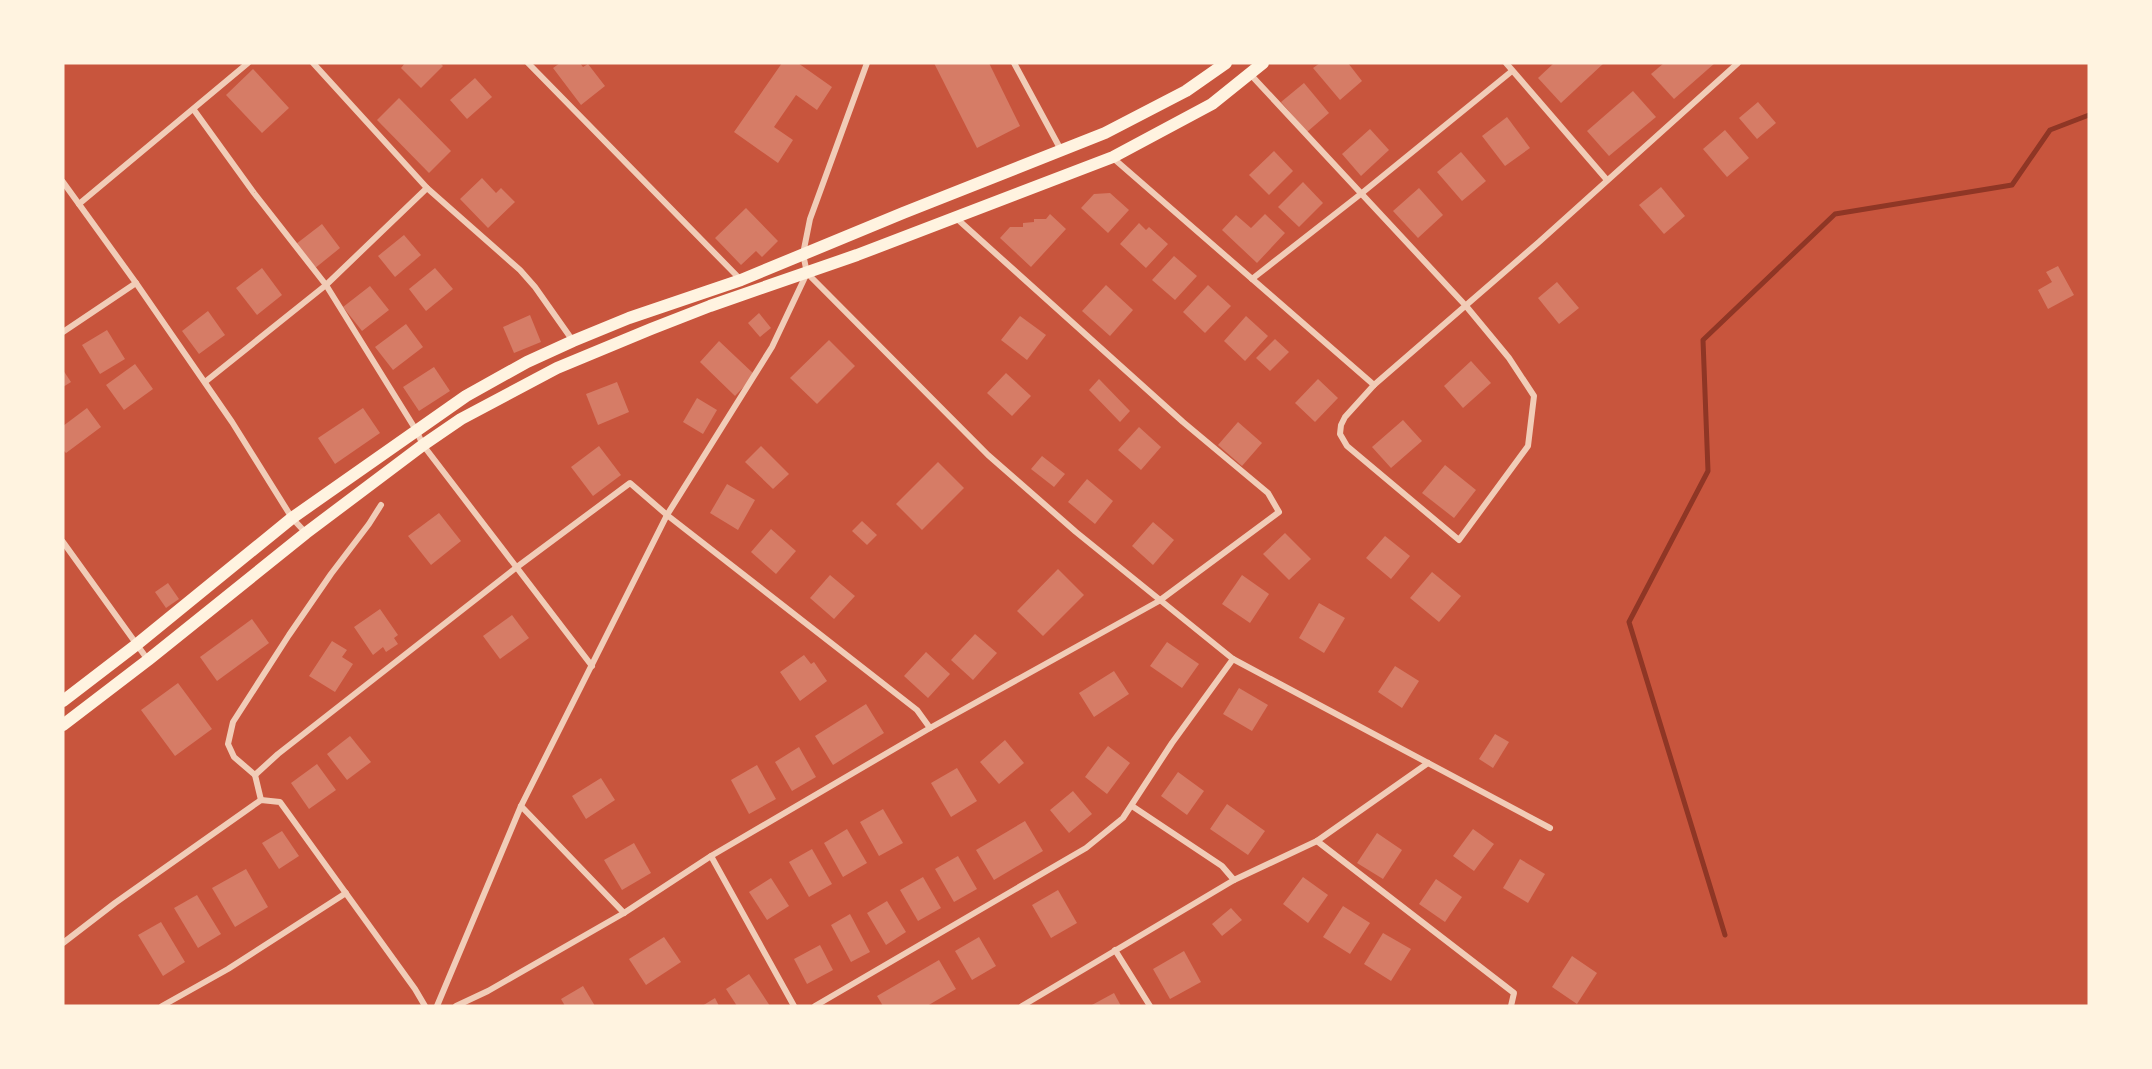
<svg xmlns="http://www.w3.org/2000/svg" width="2152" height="1069" font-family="'Noto Sans',sans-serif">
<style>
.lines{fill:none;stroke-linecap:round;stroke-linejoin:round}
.stream{stroke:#8f3625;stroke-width:5}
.building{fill:#d67c66}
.minor{stroke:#f1ccb7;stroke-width:6}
.secondary{stroke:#fff3e0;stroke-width:12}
</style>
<rect width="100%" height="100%" fill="#c8553d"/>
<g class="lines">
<polyline class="stream" points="1725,935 1629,622 1708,471 1703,340 1835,214 2012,185 2050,130 2089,115"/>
</g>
<g class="building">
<polygon points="405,63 440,63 443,66 421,88 401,68"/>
<polygon points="560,63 580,63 583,67 588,64 605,86 581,105 553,68"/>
<polygon points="782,63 798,63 832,87 817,110 796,95 774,127 793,140 778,163 734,132"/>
<polygon points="934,63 989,63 1020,126 977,148"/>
<polygon points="1320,63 1348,63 1362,81 1340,100 1313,68"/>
<polygon points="1554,63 1604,63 1561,103 1538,78"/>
<polygon points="1664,63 1715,63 1674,99 1651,74"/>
<polygon points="253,69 289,108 262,133 226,95"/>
<polygon points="475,78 492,97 467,119 450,100"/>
<polygon points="1304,83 1329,113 1307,132 1281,102"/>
<polygon points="1633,91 1656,117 1609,156 1587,131"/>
<polygon points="399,98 451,151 429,173 377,120"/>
<polygon points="1758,102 1776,123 1757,139 1739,118"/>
<polygon points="1507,117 1530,148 1505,166 1482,136"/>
<polygon points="1370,129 1389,150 1361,176 1342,154"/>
<polygon points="1725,130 1749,158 1727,177 1703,149"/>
<polygon points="1274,151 1293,171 1269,195 1249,175"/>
<polygon points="1461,152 1486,181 1462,201 1437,172"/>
<polygon points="482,178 496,193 501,188 515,202 488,228 460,199"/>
<polygon points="1303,182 1323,203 1299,227 1278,207"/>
<polygon points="1661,187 1685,216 1664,234 1639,205"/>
<polygon points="1419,188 1443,215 1418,238 1393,211"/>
<polygon points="1110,193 1129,210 1108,233 1081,208 1094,194"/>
<polygon points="746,208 778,241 762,257 756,251 741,265 715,238"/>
<polygon points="1050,214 1066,229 1031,267 1000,238 1010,227 1023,227 1023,223 1034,222 1034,219 1046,219"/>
<polygon points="1265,214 1285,233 1257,263 1222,230 1236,215 1251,228"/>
<polygon points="1139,223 1146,230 1149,227 1168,244 1146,268 1120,244"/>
<polygon points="322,224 340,248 314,269 296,244"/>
<polygon points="404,235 421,255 395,277 378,256"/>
<polygon points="1174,256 1197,276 1175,300 1152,280"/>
<polygon points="2058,266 2074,295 2048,309 2038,290 2052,282 2046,272"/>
<polygon points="262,268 282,295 257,315 236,288"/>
<polygon points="435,268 453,289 426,311 409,289"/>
<polygon points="1557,282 1579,308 1559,324 1538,298"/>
<polygon points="1106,285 1133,310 1110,336 1082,311"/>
<polygon points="1208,285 1231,306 1205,333 1183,312"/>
<polygon points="370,286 389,310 362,331 343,307"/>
<polygon points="208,311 225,335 199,354 182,331"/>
<polygon points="759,313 771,328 760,337 748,323"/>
<polygon points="530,315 541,342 514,353 503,327"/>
<polygon points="1020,316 1046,335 1027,360 1001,340"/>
<polygon points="1246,316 1268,336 1245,361 1224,341"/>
<polygon points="406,324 423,347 393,370 375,347"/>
<polygon points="107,330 125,359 100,374 82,345"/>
<polygon points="1275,339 1289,352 1270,371 1256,358"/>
<polygon points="829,340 855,366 817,404 790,378"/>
<polygon points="719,341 755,375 735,396 700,362"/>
<polygon points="1471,361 1491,383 1463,408 1444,386"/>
<polygon points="135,364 153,389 124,410 106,385"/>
<polygon points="434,367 450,391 419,411 403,387"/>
<polygon points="63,370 71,382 63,387"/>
<polygon points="1006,373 1031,396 1012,416 987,393"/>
<polygon points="1099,379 1130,411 1120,422 1089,390"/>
<polygon points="1318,379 1338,398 1315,422 1295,403"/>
<polygon points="617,382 629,412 598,425 586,394"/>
<polygon points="697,398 717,410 703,434 683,422"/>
<polygon points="87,408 101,427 66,453 63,450 63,426"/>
<polygon points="363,408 380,433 335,464 318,438"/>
<polygon points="1403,420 1422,441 1391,468 1372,447"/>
<polygon points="1238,422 1262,443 1242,466 1218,445"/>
<polygon points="1139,427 1161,447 1141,470 1118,450"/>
<polygon points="599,446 621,475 593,496 571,467"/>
<polygon points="761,446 789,474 773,489 745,462"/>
<polygon points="1042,456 1065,474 1054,487 1031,469"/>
<polygon points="938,462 964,488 922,530 896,504"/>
<polygon points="1445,465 1476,490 1454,518 1422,493"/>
<polygon points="1087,479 1113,501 1095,524 1068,502"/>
<polygon points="727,484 755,500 738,530 710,513"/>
<polygon points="439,513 461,541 431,565 408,536"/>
<polygon points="862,521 877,535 867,545 852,531"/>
<polygon points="1153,522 1174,540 1153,565 1132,546"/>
<polygon points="771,529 796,551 776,574 751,552"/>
<polygon points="1285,533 1311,559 1289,580 1263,554"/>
<polygon points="1385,536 1410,556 1391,579 1366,558"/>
<polygon points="1058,569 1084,595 1043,636 1017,611"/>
<polygon points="1432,572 1461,596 1439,622 1410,598"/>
<polygon points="830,575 855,596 834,619 810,598"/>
<polygon points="1242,575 1269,594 1250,623 1222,604"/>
<polygon points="168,583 179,599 166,608 155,592"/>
<polygon points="1319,603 1345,618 1324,653 1299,638"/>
<polygon points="380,609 398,635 394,638 398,644 386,652 383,647 373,655 354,627"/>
<polygon points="512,615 529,638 500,659 483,636"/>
<polygon points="252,619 269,643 217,681 200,657"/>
<polygon points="975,634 997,653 973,680 951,660"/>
<polygon points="332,641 347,650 342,657 353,664 335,692 309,676"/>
<polygon points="1167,642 1199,664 1182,688 1150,666"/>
<polygon points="926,652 950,674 928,698 904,676"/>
<polygon points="804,655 811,664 814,662 827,681 800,701 780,672"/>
<polygon points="1395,666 1419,681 1402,708 1378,692"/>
<polygon points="1114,671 1129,694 1094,717 1079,693"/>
<polygon points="178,683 212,729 175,756 141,710"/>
<polygon points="1239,688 1268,705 1252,731 1223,714"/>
<polygon points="866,704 884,733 833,765 815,736"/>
<polygon points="1495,734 1509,742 1493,768 1479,759"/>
<polygon points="350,736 371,762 347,780 327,754"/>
<polygon points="1005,740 1024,763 999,784 980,762"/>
<polygon points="1108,746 1130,763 1107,794 1085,777"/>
<polygon points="799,747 816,777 792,791 775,762"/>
<polygon points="317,764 336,790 309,809 291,783"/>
<polygon points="757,765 776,799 749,814 731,780"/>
<polygon points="957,768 977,801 951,817 931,783"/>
<polygon points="1178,772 1204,791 1187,815 1161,796"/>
<polygon points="601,778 615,800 586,819 572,796"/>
<polygon points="1073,791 1092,814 1069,833 1050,810"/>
<polygon points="1227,804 1265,831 1248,855 1210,829"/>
<polygon points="883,809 903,843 879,856 860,822"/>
<polygon points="1025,821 1043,851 994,880 976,850"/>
<polygon points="847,829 867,863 843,877 824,843"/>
<polygon points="1473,829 1494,844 1474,871 1453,856"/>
<polygon points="282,831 299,856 279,869 262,843"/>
<polygon points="1377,833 1402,850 1383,879 1357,863"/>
<polygon points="634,843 651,873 622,890 604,860"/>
<polygon points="812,849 832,884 809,897 789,862"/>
<polygon points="958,856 977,889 954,902 935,869"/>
<polygon points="1520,859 1545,874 1528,903 1503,888"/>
<polygon points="246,869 268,907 235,927 212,888"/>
<polygon points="923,877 941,908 918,921 900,890"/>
<polygon points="1303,877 1328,895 1308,923 1283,904"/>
<polygon points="771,878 789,906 767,920 749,892"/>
<polygon points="1436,879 1462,897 1445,922 1419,904"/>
<polygon points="1058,890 1077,923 1051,938 1032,905"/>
<polygon points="197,895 221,934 198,948 174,908"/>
<polygon points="887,901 906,932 886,945 867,913"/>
<polygon points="1343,906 1370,923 1350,954 1323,937"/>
<polygon points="1231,908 1242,920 1222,936 1212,924"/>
<polygon points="850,914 870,952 851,962 831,925"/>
<polygon points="161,922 185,962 163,976 138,935"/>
<polygon points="1383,933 1411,949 1391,981 1364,964"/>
<polygon points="664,937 681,962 646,985 629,959"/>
<polygon points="979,937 996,966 972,980 955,951"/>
<polygon points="820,945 833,970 807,984 794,959"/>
<polygon points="1184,951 1201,982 1170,999 1153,969"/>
<polygon points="1572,956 1597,973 1577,1004 1552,987"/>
<polygon points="939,960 956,989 927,1006 883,1006 877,996"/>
<polygon points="749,974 770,1006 737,1006 726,989"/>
<polygon points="583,986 595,1006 565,1006 561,999"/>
<polygon points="1114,993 1121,1006 1090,1006"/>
<polygon points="715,998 719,1006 702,1006"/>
</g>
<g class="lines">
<g class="minor">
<polyline points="313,63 427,188 520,270 535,287 573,341"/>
<polyline points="528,63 741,280"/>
<polyline points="867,63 810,219 803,254 807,273 988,455 1076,532 1233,659 1550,828"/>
<polyline points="1014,63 1061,150"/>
<polyline points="1506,63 1607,180"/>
<polyline points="1250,74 1466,306 1509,358 1534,396 1528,446 1459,540 1347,446 1340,434 1341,425 1345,417 1374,385 1539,242 1738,63"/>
<polyline points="194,110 254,193 326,285 416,430 423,445 592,666"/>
<polyline points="1113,158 1374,385"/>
<polyline points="63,182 136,283 232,422 292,518 306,533"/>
<polyline points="79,204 248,63"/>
<polyline points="1252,279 1362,193 1512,71"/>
<polyline points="63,332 136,283"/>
<polyline points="205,382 326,285 427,188"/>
<polyline points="381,505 369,524 331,574 289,635 233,722 228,744 234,757 255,775 278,754 517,567 630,483 667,515 917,710 930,728 711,856 624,913 488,991 456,1006"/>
<polyline points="63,542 148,660"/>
<polyline points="930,728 1159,601 1279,512 1268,493 1183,422 955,217"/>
<polyline points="255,775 261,800"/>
<polyline points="521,806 624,913"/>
<polyline points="1132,806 1222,866 1234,880"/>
<polyline points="1317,841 1514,993 1511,1006"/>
<polyline points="711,856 794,1006"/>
<polyline points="63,943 115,903 261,800 280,802 415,989 425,1006"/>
<polyline points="1115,950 1150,1006"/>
<polyline points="162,1006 228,969 346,893"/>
<polyline points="437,1006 521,806 667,515 772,347 807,273"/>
<polyline points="815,1006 1086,848 1123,818 1172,743 1233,659"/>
<polyline points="1022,1006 1234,880 1317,841 1428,763"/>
</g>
<g class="secondary">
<polyline points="63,701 136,645 292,518 466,396 527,362 573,341 629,318 741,280 903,213 1105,133 1186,91 1226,63"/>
<polyline points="63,725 148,660 306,533 423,445 461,419 557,368 651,329 710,306 857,255 1113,157 1212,104 1263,63"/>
</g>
</g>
<rect width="2152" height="1069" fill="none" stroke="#fff3e0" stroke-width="129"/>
</svg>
